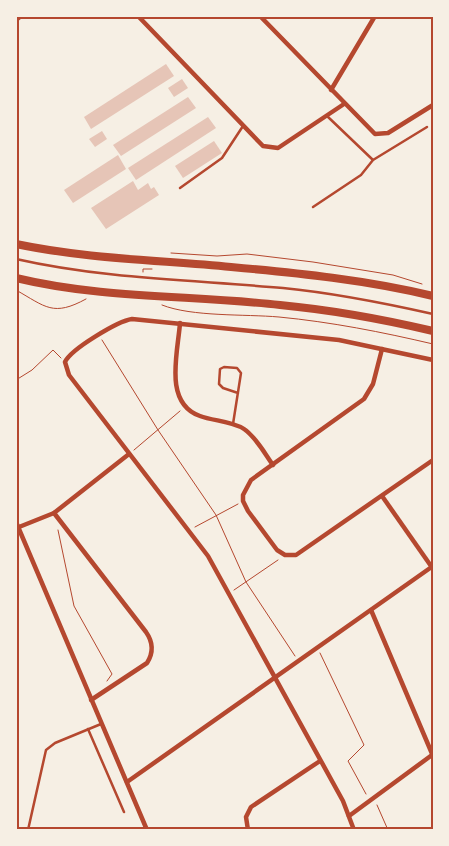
<svg xmlns="http://www.w3.org/2000/svg" width="449" height="846" font-family="Ubuntu,sans-serif">
<style>
.building{fill:#e6c5b7}
.lines{fill:none;stroke-linecap:round;stroke-linejoin:round}
.path{stroke:#b5482f;stroke-width:1}
.service{stroke:#b5482f;stroke-width:2.5}
.minor{stroke:#b5482f;stroke-width:4.5}
.primary{stroke:#b5482f;stroke-width:8}
.neatline{fill:none;stroke:#b5482f;stroke-width:2}
</style>
<rect width="100%" height="100%" fill="#f6efe4"/>
<g class="building">
<polygon points="166,64 174,76 91,129 84,117"/>
<polygon points="182,79 188,88 174,97 168,88"/>
<polygon points="188,97 196,108 121,156 113,145"/>
<polygon points="208,117 216,128 136,180 128,168"/>
<polygon points="102,131 107,139 95,147 89,139"/>
<polygon points="214,141 222,153 183,178 175,166"/>
<polygon points="118,155 126,169 73,203 64,190"/>
<polygon points="133,181 138,190 148,183 151,189 154,187 159,195 106,229 91,208"/>
</g>
<g class="lines">
<g class="path">
<polyline points="171,253 217,256 247,254 313,262 393,275 422,284"/>
<polyline points="143,272 143,269 152,269"/>
<path d="M16 290C46 307 53 317 86 299"/>
<path d="M162 305C192 317 245 314 279 317 331 322 382 332 433 344"/>
<polyline points="102,340 158,430 216,515 246,582 295,656"/>
<polyline points="16,380 32,370 53,350 61,358"/>
<polyline points="134,450 180,411"/>
<polyline points="195,527 238,504"/>
<polyline points="58,530 74,606 112,674 107,681"/>
<polyline points="234,590 278,560"/>
<polyline points="320,653 364,745 348,761 366,794"/>
<polyline points="377,805 388,830"/>
</g>
<g class="service">
<polyline points="327,116 373,160"/>
<polyline points="180,188 222,158 243,126"/>
<polyline points="313,207 361,175 373,160 427,127"/>
<path d="M16 259C104 279 194 280 283 288 334 293 384 303 433 314"/>
<polyline points="233,424 241,373 237,368 224,367 220,369 219,384 223,388 238,393"/>
<polyline points="88,729 124,812"/>
<polyline points="28,830 46,750 55,743 101,724"/>
</g>
<g class="minor">
<polyline points="138,16 263,146 278,148 344,104"/>
<polyline points="260,16 375,134 388,133 433,105"/>
<polyline points="16,20 21,16"/>
<polyline points="331,90 375,16"/>
<path d="M180 323C178 352 163 403 200 416 213 421 232 421 244 429 256 437 265 454 273 465"/>
<polyline points="382,349 373,384 364,399 251,480 243,495 243,501 248,511 277,550 285,555 296,555 433,460"/>
<polyline points="382,496 431,566"/>
<path d="M54 513 146 632C153 642 154 652 147 663L91 700"/>
<polyline points="16,522 147,830"/>
<polyline points="19,527 54,513 129,454"/>
<polyline points="371,610 433,756"/>
<polyline points="127,782 433,566"/>
<polyline points="349,816 432,755"/>
<polyline points="248,830 246,817 251,807 320,761"/>
<path d="M354 830 343 801 208 556 69 375 65 362C71 349 118 321 132 319L339 340 433 360"/>
</g>
<g class="primary">
<path d="M16 244C87 259 159 260 231 267 298 273 367 280 433 296"/>
<path d="M16 278C103 299 192 295 280 305 332 310 382 319 433 331"/>
</g>
</g>
<rect width="449" height="846" fill="none" stroke="#f6efe4" stroke-width="35"/>
<rect x="18" y="18" width="414" height="810" class="neatline"/>
</svg>
